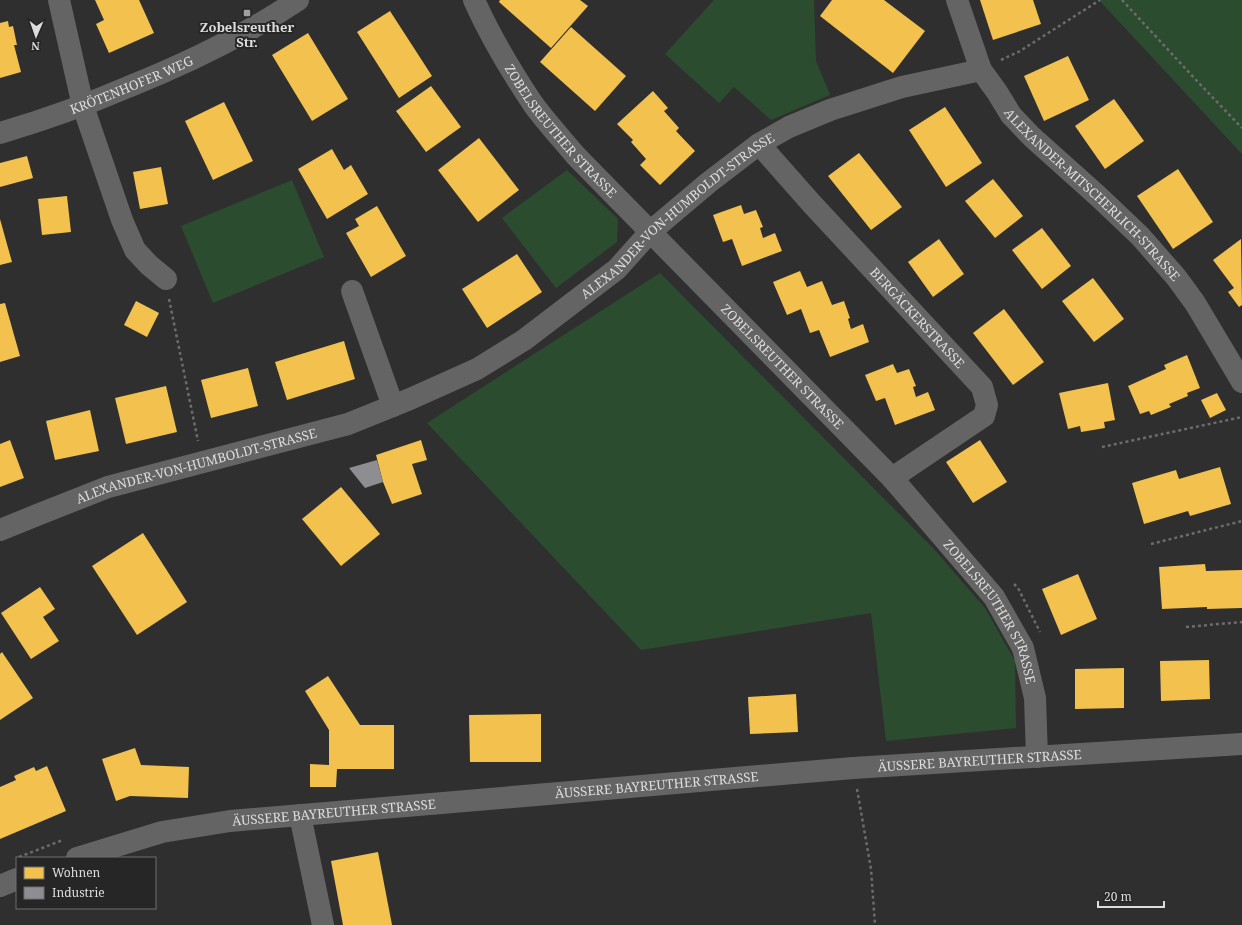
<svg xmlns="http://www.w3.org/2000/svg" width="1242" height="925" font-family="'Noto Serif',serif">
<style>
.green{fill:#2c4c2f}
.homes{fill:#f2c14e}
.industry{fill:#8d8d92}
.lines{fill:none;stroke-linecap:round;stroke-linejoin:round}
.path{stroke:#6c6c6c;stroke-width:2.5;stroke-dasharray:3 3;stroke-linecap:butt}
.minor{stroke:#636463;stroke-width:22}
.poi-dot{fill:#9fa09f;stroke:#252625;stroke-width:1.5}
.labels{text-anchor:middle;stroke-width:4;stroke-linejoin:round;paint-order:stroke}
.poi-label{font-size:13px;font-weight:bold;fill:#dcdddc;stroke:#252625}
.street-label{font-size:13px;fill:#dcdddc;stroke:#252625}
</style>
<rect width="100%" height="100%" fill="#2f2f2f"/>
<g class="green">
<polygon points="714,0 814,0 816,61 830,95 771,120 734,87 719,103 665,54"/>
<polygon points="1099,0 1242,0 1242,154"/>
<polygon points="567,170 618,219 617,242 556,288 502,218"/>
<polygon points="292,180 324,257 213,303 181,226"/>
<polygon points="660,273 933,548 985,608 1015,661 1016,728 886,741 871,613 641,650 427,423"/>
</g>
<g class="homes">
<polygon points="95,0 139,0 154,33 109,53 96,24 104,20"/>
<polygon points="500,0 580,0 588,6 551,48 499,2"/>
<polygon points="832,0 884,0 925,31 893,73 820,16"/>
<polygon points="980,0 1033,0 1041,24 993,40"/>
<polygon points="390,11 432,76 399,98 357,32"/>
<polygon points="8,21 9,27 13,26 17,45 14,45 21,72 0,78 0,23"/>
<polygon points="571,27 626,76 595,111 540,62"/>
<polygon points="308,33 348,99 312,121 272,55"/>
<polygon points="1068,56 1089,100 1044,121 1024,76"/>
<polygon points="431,86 461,127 426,152 396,111"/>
<polygon points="653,91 668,108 664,111 679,128 676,131 695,151 660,185 640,165 646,159 631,142 633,140 617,124"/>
<polygon points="1114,99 1144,141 1105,169 1075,126"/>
<polygon points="224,102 253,161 213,180 185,121"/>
<polygon points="945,107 982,163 946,187 909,130"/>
<polygon points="479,138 519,190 478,222 438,170"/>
<polygon points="332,149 344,170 351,165 368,194 327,219 298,169"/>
<polygon points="859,153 902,207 871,230 828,176"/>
<polygon points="27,156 33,178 0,187 0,163"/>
<polygon points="161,167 168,204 140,209 133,172"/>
<polygon points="1178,169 1213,222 1173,249 1137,196"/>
<polygon points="993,179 1023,216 995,238 965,201"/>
<polygon points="67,196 71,232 42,235 38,199"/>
<polygon points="741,205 744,214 756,210 763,227 760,228 763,238 775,233 782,251 742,266 732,239 723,242 713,215"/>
<polygon points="377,206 406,256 371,277 346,233 359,226 355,219"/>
<polygon points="0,219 12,262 0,265"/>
<polygon points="1042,228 1071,266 1042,289 1012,250"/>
<polygon points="939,239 964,274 933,297 908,262"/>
<polygon points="1241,239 1242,305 1239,307 1228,292 1234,288 1213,260"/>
<polygon points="517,254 542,292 487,328 462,289"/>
<polygon points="800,271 807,287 822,281 832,305 844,301 850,318 848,319 851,329 863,324 869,342 830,357 819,330 810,333 801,309 787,315 773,282"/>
<polygon points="1093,278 1124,319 1094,342 1062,301"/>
<polygon points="136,301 159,313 147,337 124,325"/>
<polygon points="5,303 20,356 0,362 0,304"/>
<polygon points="1004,309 1044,362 1013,385 973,333"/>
<polygon points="344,341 355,379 287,400 275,362"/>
<polygon points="1187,355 1200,388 1187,393 1188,396 1169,404 1171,407 1151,415 1149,411 1140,414 1128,386 1166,369 1164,365"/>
<polygon points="893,364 897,373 909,369 916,386 913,387 916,397 928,392 935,410 895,425 885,398 876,401 865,375"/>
<polygon points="248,368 258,406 211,418 201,380"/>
<polygon points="1108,383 1115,420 1104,422 1105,428 1081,432 1080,426 1068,429 1059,393"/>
<polygon points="166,386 177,432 126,444 115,398"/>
<polygon points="1217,393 1226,410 1210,418 1201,400"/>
<polygon points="90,410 99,451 55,460 46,421"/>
<polygon points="10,440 24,478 0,487 0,444"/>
<polygon points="421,440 427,460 412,464 422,494 392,504 383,482 376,455"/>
<polygon points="980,440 1007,482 973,503 946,462"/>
<polygon points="1220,467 1231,504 1190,516 1188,511 1144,524 1132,483 1176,470 1179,479"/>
<polygon points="341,487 380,534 341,566 302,519"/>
<polygon points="143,533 187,602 137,635 92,566"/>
<polygon points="1205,564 1206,571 1242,570 1242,608 1207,609 1207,607 1162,609 1159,567"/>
<polygon points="1078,574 1097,619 1061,635 1042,589"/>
<polygon points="40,587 55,609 43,617 59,641 31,659 1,613"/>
<polygon points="2,652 33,698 0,720 0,654"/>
<polygon points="1209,660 1210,699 1161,701 1160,661"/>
<polygon points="1124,668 1124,708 1075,709 1075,669"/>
<polygon points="328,676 360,725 394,725 394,769 337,769 336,787 310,787 310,764 329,765 329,730 305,691"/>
<polygon points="796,694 798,732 750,734 748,697"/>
<polygon points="541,714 541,762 470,762 469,715"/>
<polygon points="135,748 141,765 189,767 188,798 130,796 116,801 102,759"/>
<polygon points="47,766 66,811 0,839 0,787 16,780 14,776 34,767 36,771"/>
<polygon points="378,852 392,925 343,925 331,861"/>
</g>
<polygon class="industry" points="377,460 383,482 365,488 349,468"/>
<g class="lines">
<g class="path">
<polyline points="1122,0 1197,81 1242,128"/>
<polyline points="1001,60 1020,51 1100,0"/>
<polyline points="169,299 198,441"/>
<polyline points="1102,447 1242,417"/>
<polyline points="1151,544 1242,521"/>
<polyline points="1014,584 1018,588 1040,632"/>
<polyline points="1186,627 1242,622"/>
<polyline points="857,789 871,869 875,925"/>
<polyline points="19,857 63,840"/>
</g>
<g class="minor">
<polyline points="59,0 83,106 122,220 135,250 149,265 166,279"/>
<path id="s1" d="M474 0C490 36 511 71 533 104 546 122 562 139 576 156L892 478 994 597 1023 648 1035 698 1037 757"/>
<path id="s2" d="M957 0 981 70 997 92 1011 115 1032 137 1099 197 1140 236 1176 277 1195 303 1242 382"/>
<path id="s3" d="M0 133C44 120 86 105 128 87 188 63 244 36 298 0"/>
<path id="s4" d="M759 144 812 204 982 387 987 405 984 416 892 478"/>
<polyline points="352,291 393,406"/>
<path id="s5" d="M0 530 37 515 108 487 348 424 410 399 477 369 524 340 617 269 650 232 708 183 759 144 789 127 830 110 902 87 981 70"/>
<polyline points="300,815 323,925"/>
<path id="s6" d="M77 858 162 832 230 821 853 768 1242 744"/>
<polyline points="0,886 17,879"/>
</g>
</g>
<rect class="poi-dot" x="243" y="9" width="8" height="8" rx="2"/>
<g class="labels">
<g class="poi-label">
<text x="247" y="32">Zobelsreuther<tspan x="247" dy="15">Str.</tspan></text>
</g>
<g class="street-label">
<text dy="5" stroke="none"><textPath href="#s3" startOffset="140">KRÖTENHOFER WEG</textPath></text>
<text dy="5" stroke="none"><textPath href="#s1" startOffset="158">ZOBELSREUTHER STRASSE</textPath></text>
<text dy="5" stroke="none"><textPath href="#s2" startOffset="242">ALEXANDER-MITSCHERLICH-STRASSE</textPath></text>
<text dy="5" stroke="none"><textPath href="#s5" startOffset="758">ALEXANDER-VON-HUMBOLDT-STRASSE</textPath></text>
<text dy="5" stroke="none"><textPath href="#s4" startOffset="235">BERGÄCKERSTRASSE</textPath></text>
<text dy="5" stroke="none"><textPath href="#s1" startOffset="482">ZOBELSREUTHER STRASSE</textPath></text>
<text dy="5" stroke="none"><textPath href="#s5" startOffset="207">ALEXANDER-VON-HUMBOLDT-STRASSE</textPath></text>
<text dy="5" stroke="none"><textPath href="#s1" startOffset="806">ZOBELSREUTHER STRASSE</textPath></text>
<text dy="5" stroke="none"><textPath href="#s6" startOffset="910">ÄUSSERE BAYREUTHER STRASSE</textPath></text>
<text dy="5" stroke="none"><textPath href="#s6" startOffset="586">ÄUSSERE BAYREUTHER STRASSE</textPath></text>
<text dy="5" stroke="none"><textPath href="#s6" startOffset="262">ÄUSSERE BAYREUTHER STRASSE</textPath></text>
</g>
</g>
<rect x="16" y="857" width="140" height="52" fill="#252625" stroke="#6e6f6e"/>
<rect x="24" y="867" width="20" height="12" fill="#f2c14e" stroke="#6e6f6e"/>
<text x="52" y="877" font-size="12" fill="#dcdddc">Wohnen</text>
<rect x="24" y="887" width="20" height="12" fill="#8d8d92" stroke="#6e6f6e"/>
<text x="52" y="897" font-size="12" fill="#dcdddc">Industrie</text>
<g transform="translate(36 36) rotate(182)" stroke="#252625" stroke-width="3" paint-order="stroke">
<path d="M0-3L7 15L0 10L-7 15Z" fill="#dcdddc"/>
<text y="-6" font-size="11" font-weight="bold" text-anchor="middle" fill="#dcdddc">N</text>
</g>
<path d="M1098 901v6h66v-6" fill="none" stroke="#dcdddc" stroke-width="2"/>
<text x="1104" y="901" font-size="12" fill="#dcdddc" stroke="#252625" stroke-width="3" paint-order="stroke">20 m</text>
</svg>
